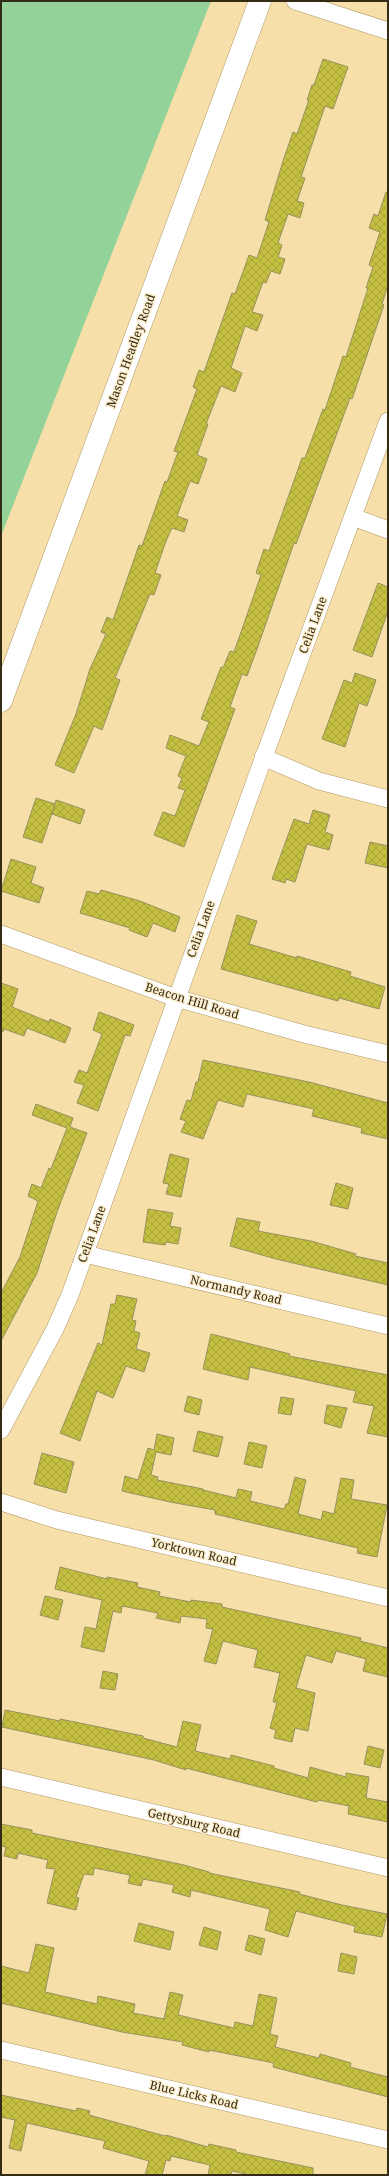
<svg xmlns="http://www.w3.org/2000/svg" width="389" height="2176" font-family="'Noto Serif',serif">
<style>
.green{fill:#93d399}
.building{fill:url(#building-cross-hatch);stroke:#94925c}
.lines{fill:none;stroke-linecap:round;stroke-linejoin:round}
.minor-casing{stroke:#b09965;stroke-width:18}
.major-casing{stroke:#b09965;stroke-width:23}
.minor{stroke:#fff;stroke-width:17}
.major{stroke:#fff;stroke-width:22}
.labels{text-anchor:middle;stroke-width:3;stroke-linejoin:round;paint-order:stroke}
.street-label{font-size:12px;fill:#342b15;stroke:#fceecd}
</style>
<defs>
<pattern id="building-cross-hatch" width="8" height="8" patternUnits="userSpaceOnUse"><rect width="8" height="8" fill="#c4bf41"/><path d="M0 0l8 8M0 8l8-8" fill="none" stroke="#a9a438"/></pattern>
</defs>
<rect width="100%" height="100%" fill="#f7dfa9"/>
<polygon class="green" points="1,1 211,1 1,536"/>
<g class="building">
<polygon points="323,59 348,67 333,109 325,106 301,177 305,178 297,201 304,203 300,218 288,214 278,243 282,245 278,257 285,259 280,274 271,271 266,283 263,282 252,312 263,315 257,331 245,326 231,368 242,373 235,392 221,386 206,424 208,424 197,455 207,459 198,484 190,481 177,516 188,520 184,532 172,528 166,541 155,573 161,575 154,595 150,594 115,678 120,680 102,730 94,726 74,773 55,765 76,714 90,669 106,634 101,632 107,617 113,620 139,545 142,546 165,481 167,482 178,452 174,451 197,389 193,387 199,370 204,372 232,293 235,294 249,255 257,258 269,222 265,220 284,158 293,132 297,134 309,100 307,100 312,85 314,85"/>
<polygon points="386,192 388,192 388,285 382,304 384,305 352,399 350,398 296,544 294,543 257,649 247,676 242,674 230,707 235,709 184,847 154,835 163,812 175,816 185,790 178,788 182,778 178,776 186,756 166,748 170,735 199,746 209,722 201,719 221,667 223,668 230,651 234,652 261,575 256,573 264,549 269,551 302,458 305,458 323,409 325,410 343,356 346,357 368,288 366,288 373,267 369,265 380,232 369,228 374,214 378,216"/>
<polygon points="378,583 388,587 388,611 372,657 353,650"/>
<polygon points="355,673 376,680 367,706 359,703 345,747 322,739 344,680 352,683"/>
<polygon points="36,798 55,804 42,843 23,837"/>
<polygon points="56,800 85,810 80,824 52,814"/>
<polygon points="313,810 330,815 325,832 333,835 329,850 307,844 295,882 286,879 285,883 272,879 294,819 309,824"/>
<polygon points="370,842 388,846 388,868 365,863"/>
<polygon points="11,859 36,867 31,883 44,888 39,903 1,891"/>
<polygon points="101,890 140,901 180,917 175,932 153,923 147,937 129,930 130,928 80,913 87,891 99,894"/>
<polygon points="237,915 257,921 249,944 297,958 297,956 351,972 350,976 385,987 379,1009 339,998 338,1001 221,969"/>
<polygon points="1,983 18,989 12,1007 49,1022 50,1019 71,1028 65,1043 27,1028 24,1036 4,1029 3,1032 1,1031"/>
<polygon points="99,1012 134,1025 130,1036 125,1035 98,1111 77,1103 84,1085 74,1082 79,1070 87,1073 102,1034 93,1030"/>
<polygon points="203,1060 309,1082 388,1103 388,1139 361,1133 362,1128 312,1116 314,1109 247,1094 243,1107 218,1100 203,1139 181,1132 186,1121 180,1119 187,1100 191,1101 196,1082 198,1082"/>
<polygon points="36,1104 73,1118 70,1127 87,1133 57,1212 37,1273 1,1341 1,1293 20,1257 38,1201 28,1196 32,1184 41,1188 49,1168 51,1169 67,1128 32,1115"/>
<polygon points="170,1154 189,1159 181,1197 166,1194 169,1184 163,1183"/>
<polygon points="336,1183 353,1188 348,1209 330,1205"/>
<polygon points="148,1209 173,1213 170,1226 181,1228 178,1244 166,1242 165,1245 143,1242"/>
<polygon points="237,1218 260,1222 258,1231 311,1241 356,1254 355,1256 388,1263 388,1285 276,1259 230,1246"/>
<polygon points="117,1295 137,1299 132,1320 136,1321 134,1331 140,1333 136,1349 150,1353 144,1372 126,1366 113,1398 97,1391 80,1441 60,1433 98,1343 102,1345 111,1304 115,1304"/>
<polygon points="211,1334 290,1354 289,1356 388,1375 388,1437 367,1433 374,1406 353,1402 356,1391 250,1367 248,1380 203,1369"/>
<polygon points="188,1396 202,1400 199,1415 184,1411"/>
<polygon points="281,1397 294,1399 291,1415 278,1413"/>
<polygon points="327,1405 347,1408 341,1428 324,1423"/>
<polygon points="198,1431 223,1437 218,1457 193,1451"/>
<polygon points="157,1434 174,1438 171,1455 156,1452 151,1475 158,1477 157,1480 203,1489 203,1490 236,1498 238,1489 252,1492 250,1501 284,1509 286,1504 288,1504 295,1477 306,1480 298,1514 321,1520 323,1511 334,1514 341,1478 354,1480 351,1499 387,1505 377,1557 357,1553 358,1548 215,1514 215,1510 170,1502 122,1491 125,1476 138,1480 148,1448 154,1450"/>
<polygon points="249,1442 267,1446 262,1468 244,1464"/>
<polygon points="42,1453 74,1462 66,1493 34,1484"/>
<polygon points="60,1567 107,1579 107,1577 138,1583 137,1587 160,1592 159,1596 191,1602 191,1600 222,1604 222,1607 361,1638 360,1641 388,1648 388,1677 363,1671 366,1659 336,1651 332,1663 306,1655 296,1688 315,1693 308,1731 295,1728 292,1742 274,1738 276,1730 270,1728 277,1702 273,1702 280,1673 254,1667 258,1650 223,1641 216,1664 204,1661 213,1629 206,1628 207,1619 181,1616 180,1623 156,1618 158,1613 122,1606 121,1613 113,1611 104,1652 81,1647 85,1627 96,1629 102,1600 55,1589"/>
<polygon points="45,1596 63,1600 58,1620 40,1615"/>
<polygon points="103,1671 118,1674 115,1690 100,1688"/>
<polygon points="5,1710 60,1721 60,1719 143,1736 143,1738 177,1747 183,1721 201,1725 195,1751 230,1759 231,1755 274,1766 274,1768 308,1778 310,1767 346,1777 346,1773 369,1777 366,1798 388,1802 388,1822 348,1814 349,1806 318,1800 317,1802 186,1768 186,1770 154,1760 2,1727"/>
<polygon points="368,1746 384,1750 380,1768 364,1764"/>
<polygon points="1,1824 32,1830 32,1833 184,1865 209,1872 209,1873 300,1892 299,1894 342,1905 387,1914 382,1937 354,1932 355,1926 296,1911 288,1937 265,1930 270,1909 191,1890 190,1897 172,1892 174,1885 143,1879 141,1886 128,1883 130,1875 94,1868 93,1875 84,1874 76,1897 79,1898 76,1910 47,1903 55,1869 46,1868 48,1860 18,1853 17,1859 4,1856 6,1847 1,1846"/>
<polygon points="139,1923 174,1932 170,1950 134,1941"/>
<polygon points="204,1927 221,1932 217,1950 199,1945"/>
<polygon points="249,1935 265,1939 261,1955 245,1950"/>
<polygon points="36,1944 54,1948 45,1992 97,2004 98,1996 135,2004 133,2013 164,2019 170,1992 183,1995 178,2015 234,2028 235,2022 253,2026 259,1994 277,1998 270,2034 278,2036 275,2047 319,2058 320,2054 351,2063 350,2067 388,2077 388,2097 273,2067 274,2063 209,2050 209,2052 182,2045 183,2042 122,2032 1,2003 1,1966 29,1973"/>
<polygon points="341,1953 357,1957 354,1974 338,1971"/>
<polygon points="1,2095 76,2111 77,2108 90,2111 89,2115 165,2136 166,2135 208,2147 209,2144 236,2150 236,2152 313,2168 313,2175 250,2175 232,2171 231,2175 208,2175 210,2165 171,2156 170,2161 166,2160 162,2175 145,2175 149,2161 103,2148 105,2141 27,2123 21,2151 9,2148 15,2120 1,2117"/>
</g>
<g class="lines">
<defs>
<g id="minor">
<polyline points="295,1 388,31"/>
<polyline points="353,517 388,530"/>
<polyline points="263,757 319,781 388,799"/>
<polyline points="1,934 176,998 304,1034 388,1054"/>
<polyline points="85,1254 388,1326"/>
<polyline points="1,1430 55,1329 70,1295 258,773 388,421"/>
<polyline points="1,1502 57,1520 388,1598"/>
<polyline points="1,1777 388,1868"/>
<polyline points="1,2050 388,2140"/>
</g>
<polyline id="major" points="1,701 260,1"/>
</defs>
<use href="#minor" class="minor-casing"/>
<use href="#major" class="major-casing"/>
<use href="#minor" class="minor"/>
<use href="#major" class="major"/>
</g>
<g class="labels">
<g class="street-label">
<text transform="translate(131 351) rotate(-70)" y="4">Mason Headley Road</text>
<text transform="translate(313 625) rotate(-70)" y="4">Celia Lane</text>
<text transform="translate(201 929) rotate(-70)" y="4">Celia Lane</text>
<text transform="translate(192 1001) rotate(17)" y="4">Beacon Hill Road</text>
<text transform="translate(92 1234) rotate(-70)" y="4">Celia Lane</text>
<text transform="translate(236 1290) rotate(13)" y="4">Normandy Road</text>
<text transform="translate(194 1552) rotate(13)" y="4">Yorktown Road</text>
<text transform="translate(194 1823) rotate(13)" y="4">Gettysburg Road</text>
<text transform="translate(194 2095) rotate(13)" y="4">Blue Licks Road</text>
</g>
</g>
<rect width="389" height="2176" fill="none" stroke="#342b15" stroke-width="4"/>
</svg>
